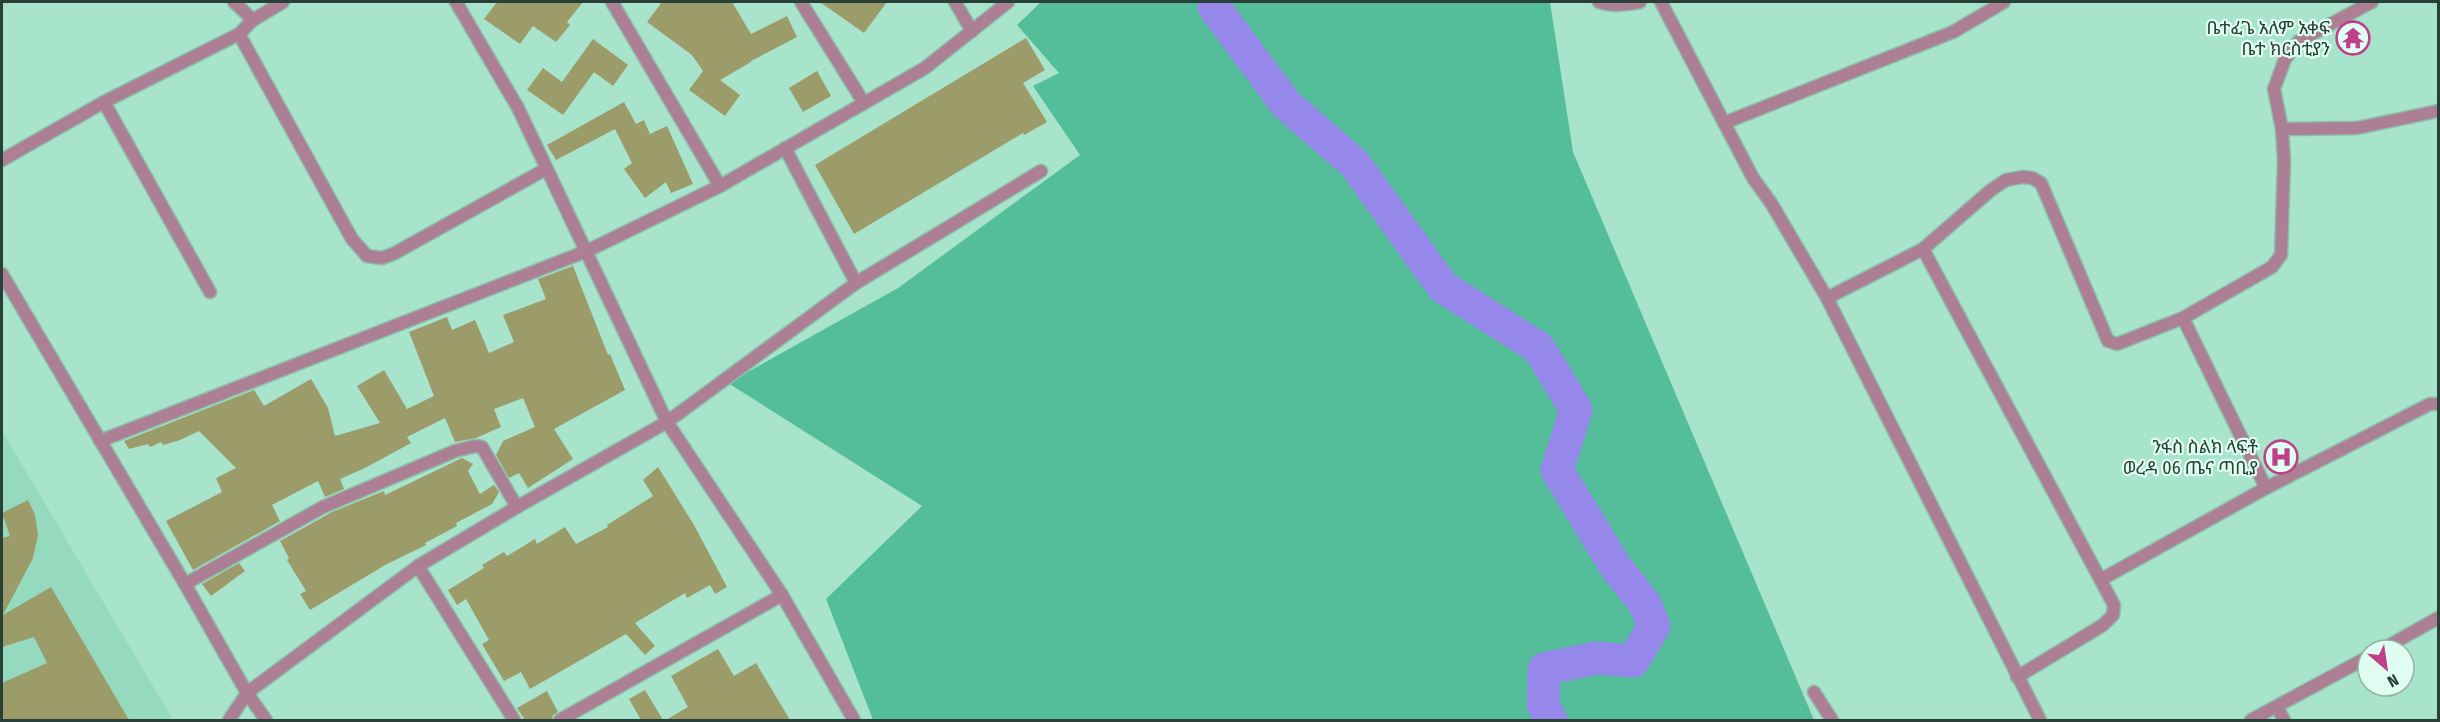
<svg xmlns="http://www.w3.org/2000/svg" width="2440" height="722" font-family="'Fira Sans Condensed','Noto Sans Ethiopic',sans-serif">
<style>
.built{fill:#95d9bf}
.green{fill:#54be9b}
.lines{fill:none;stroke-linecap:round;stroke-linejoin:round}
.river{stroke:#9687ea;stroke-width:33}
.building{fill:#9b9c6a}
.minor-casing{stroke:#8cbfab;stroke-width:15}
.minor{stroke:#ad7f95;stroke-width:12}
.labels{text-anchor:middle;stroke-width:4.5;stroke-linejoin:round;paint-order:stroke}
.poi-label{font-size:18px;fill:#284037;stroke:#e0fdf1;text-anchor:end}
</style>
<rect width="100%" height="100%" fill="#a8e3cc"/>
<polygon class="built" points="2,431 173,720 2,720"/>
<polygon class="green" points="1041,2 1550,2 1573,152 1814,720 873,720 826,599 922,506 728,383 898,288 1080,155 1033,86 1059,73 1017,25"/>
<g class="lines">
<polyline class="river" points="1214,2 1214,7 1286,104 1354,163 1443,287 1539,348 1576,410 1557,470 1615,566 1645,604 1654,626 1633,661 1596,658 1544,669 1543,705 1551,720"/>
</g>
<g class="building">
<polygon points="497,2 583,2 567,22 570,25 556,42 533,26 520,44 484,19"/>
<polygon points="662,2 732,2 751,34 787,16 797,37 751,61 751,62 720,80 740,95 725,116 689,90 703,71 692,55 647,22"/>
<polygon points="820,2 887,2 864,33"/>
<polygon points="1026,38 1045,70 1023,83 1047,122 1024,135 1023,133 854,234 815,165"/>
<polygon points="593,39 628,65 613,86 594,72 563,115 527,90 543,68 562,82"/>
<polygon points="817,71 831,96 803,112 789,88"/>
<polygon points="624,102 636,124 644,120 650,134 667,126 693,184 671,193 666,182 645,198 624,169 632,163 615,129 556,160 547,145"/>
<polygon points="573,266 608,355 610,354 625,390 554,429 573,459 528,488 519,473 509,478 496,455 503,441 535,427 523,398 494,409 501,427 476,438 455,442 445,418 407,437 411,443 365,468 340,479 344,489 325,497 318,481 272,505 280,521 193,570 166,521 222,492 216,478 236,468 199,431 180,440 163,445 161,442 150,447 148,444 129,449 124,441 254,390 264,406 311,379 328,408 335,436 380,423 357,386 384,370 407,409 434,396 409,332 447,317 452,330 475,320 489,353 514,342 503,315 546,299 538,279"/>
<polygon points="462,458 473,464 468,471 480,494 494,485 499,492 492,504 456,523 457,526 425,543 426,545 387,564 310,610 300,594 306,591 287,560 289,558 280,541 332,512 384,491 385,495"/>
<polygon points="658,467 694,525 727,587 715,594 710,585 687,598 685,593 635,623 655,646 645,655 626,634 530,689 521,672 504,681 482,644 489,640 466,599 457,605 448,590 484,568 482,565 504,552 507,556 535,539 537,544 565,527 576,544 608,527 607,525 653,496 643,480"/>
<polygon points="28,500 35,515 38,535 33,558 3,615 51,587 129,720 2,720 2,683 47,663 34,637 2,647 2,538 10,536 2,513"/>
<polygon points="239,563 245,571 211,596 202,584"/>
<polygon points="718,649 734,676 756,663 790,720 666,720 688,707 671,676"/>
<polygon points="645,690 663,720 641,720 629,699"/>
<polygon points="547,691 558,712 553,715 552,720 525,720 517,708"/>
</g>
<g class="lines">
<defs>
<g id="minor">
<polyline points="234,2 253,20"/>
<polyline points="456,2 518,108 667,422 782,595 854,720"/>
<polyline points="612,2 720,186"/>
<polyline points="801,2 864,103"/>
<polyline points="955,2 972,31"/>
<path d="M1599 2C1612 7 1627 4 1640 2"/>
<polyline points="1661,2 1753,178 1771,203 1827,298"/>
<polyline points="239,34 352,239 367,256 382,258 395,253 546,169"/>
<polyline points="104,102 210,292"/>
<polyline points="1724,123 1953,32 2004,2"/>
<polyline points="2282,129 2357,128 2438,111"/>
<polyline points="785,148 856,283"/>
<polyline points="2,160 104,102 239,34 253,20 283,2"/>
<polyline points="1923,249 2114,605 2113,615 2103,625 2017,677"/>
<polyline points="2,274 185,584 247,693 266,720"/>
<polyline points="2183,318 2266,488"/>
<polyline points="100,441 587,251 720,186 925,68 1008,2"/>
<polyline points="418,566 514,720"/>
<polyline points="2102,579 2266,488 2430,404 2438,404"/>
<polyline points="185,584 323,507 455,451 475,446 482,447 517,507"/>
<polyline points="2381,650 2438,618"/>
<polyline points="1814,692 1832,720"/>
<polyline points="2277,707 2284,720"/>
<polyline points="229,720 247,693 418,566 517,507 667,422 856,283 1041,171"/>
<polyline points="560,720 782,595"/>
<polyline points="2040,720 1827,298 1923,249 1991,190 2006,180 2022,177 2032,178 2041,183 2108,341 2117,344 2183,318 2272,267 2281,255 2284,160 2282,129 2274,89 2285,59 2299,41 2372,2"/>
<polyline points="2251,720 2368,657"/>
</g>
</defs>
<use href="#minor" class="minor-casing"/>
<use href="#minor" class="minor"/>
</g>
<defs>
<symbol id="temple-ring" viewBox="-11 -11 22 22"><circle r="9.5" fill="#e0fdf1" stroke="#c03f89" stroke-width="1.5"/><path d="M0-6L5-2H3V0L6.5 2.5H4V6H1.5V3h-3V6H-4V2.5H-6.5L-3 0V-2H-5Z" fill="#c03f89"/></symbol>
<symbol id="hospital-ring" viewBox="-11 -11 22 22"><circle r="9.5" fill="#e0fdf1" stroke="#c03f89" stroke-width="1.5"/><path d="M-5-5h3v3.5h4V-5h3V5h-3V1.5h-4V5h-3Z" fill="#c03f89"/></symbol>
</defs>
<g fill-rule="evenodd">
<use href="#temple-ring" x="2334" y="19" width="38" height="38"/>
<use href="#hospital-ring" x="2262" y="438" width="38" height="38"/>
</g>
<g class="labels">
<g class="poi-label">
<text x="2330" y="34">ቤተፈጌ አለም አቀፍ<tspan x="2330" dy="21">ቤተ ክርስቲያን</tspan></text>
<text x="2258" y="453">ንፋስ ስልክ ላፍቶ<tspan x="2258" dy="21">ወረዳ 06 ጤና ጣቢያ</tspan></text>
</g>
</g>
<rect width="2440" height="722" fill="none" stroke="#284037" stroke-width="6"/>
<g transform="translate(2386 668) rotate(151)"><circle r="28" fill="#e0fdf1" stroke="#96b1a7" stroke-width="1.5"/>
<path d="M0-4.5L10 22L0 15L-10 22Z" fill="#c03f89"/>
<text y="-9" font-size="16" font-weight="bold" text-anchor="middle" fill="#284037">N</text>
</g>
</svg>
